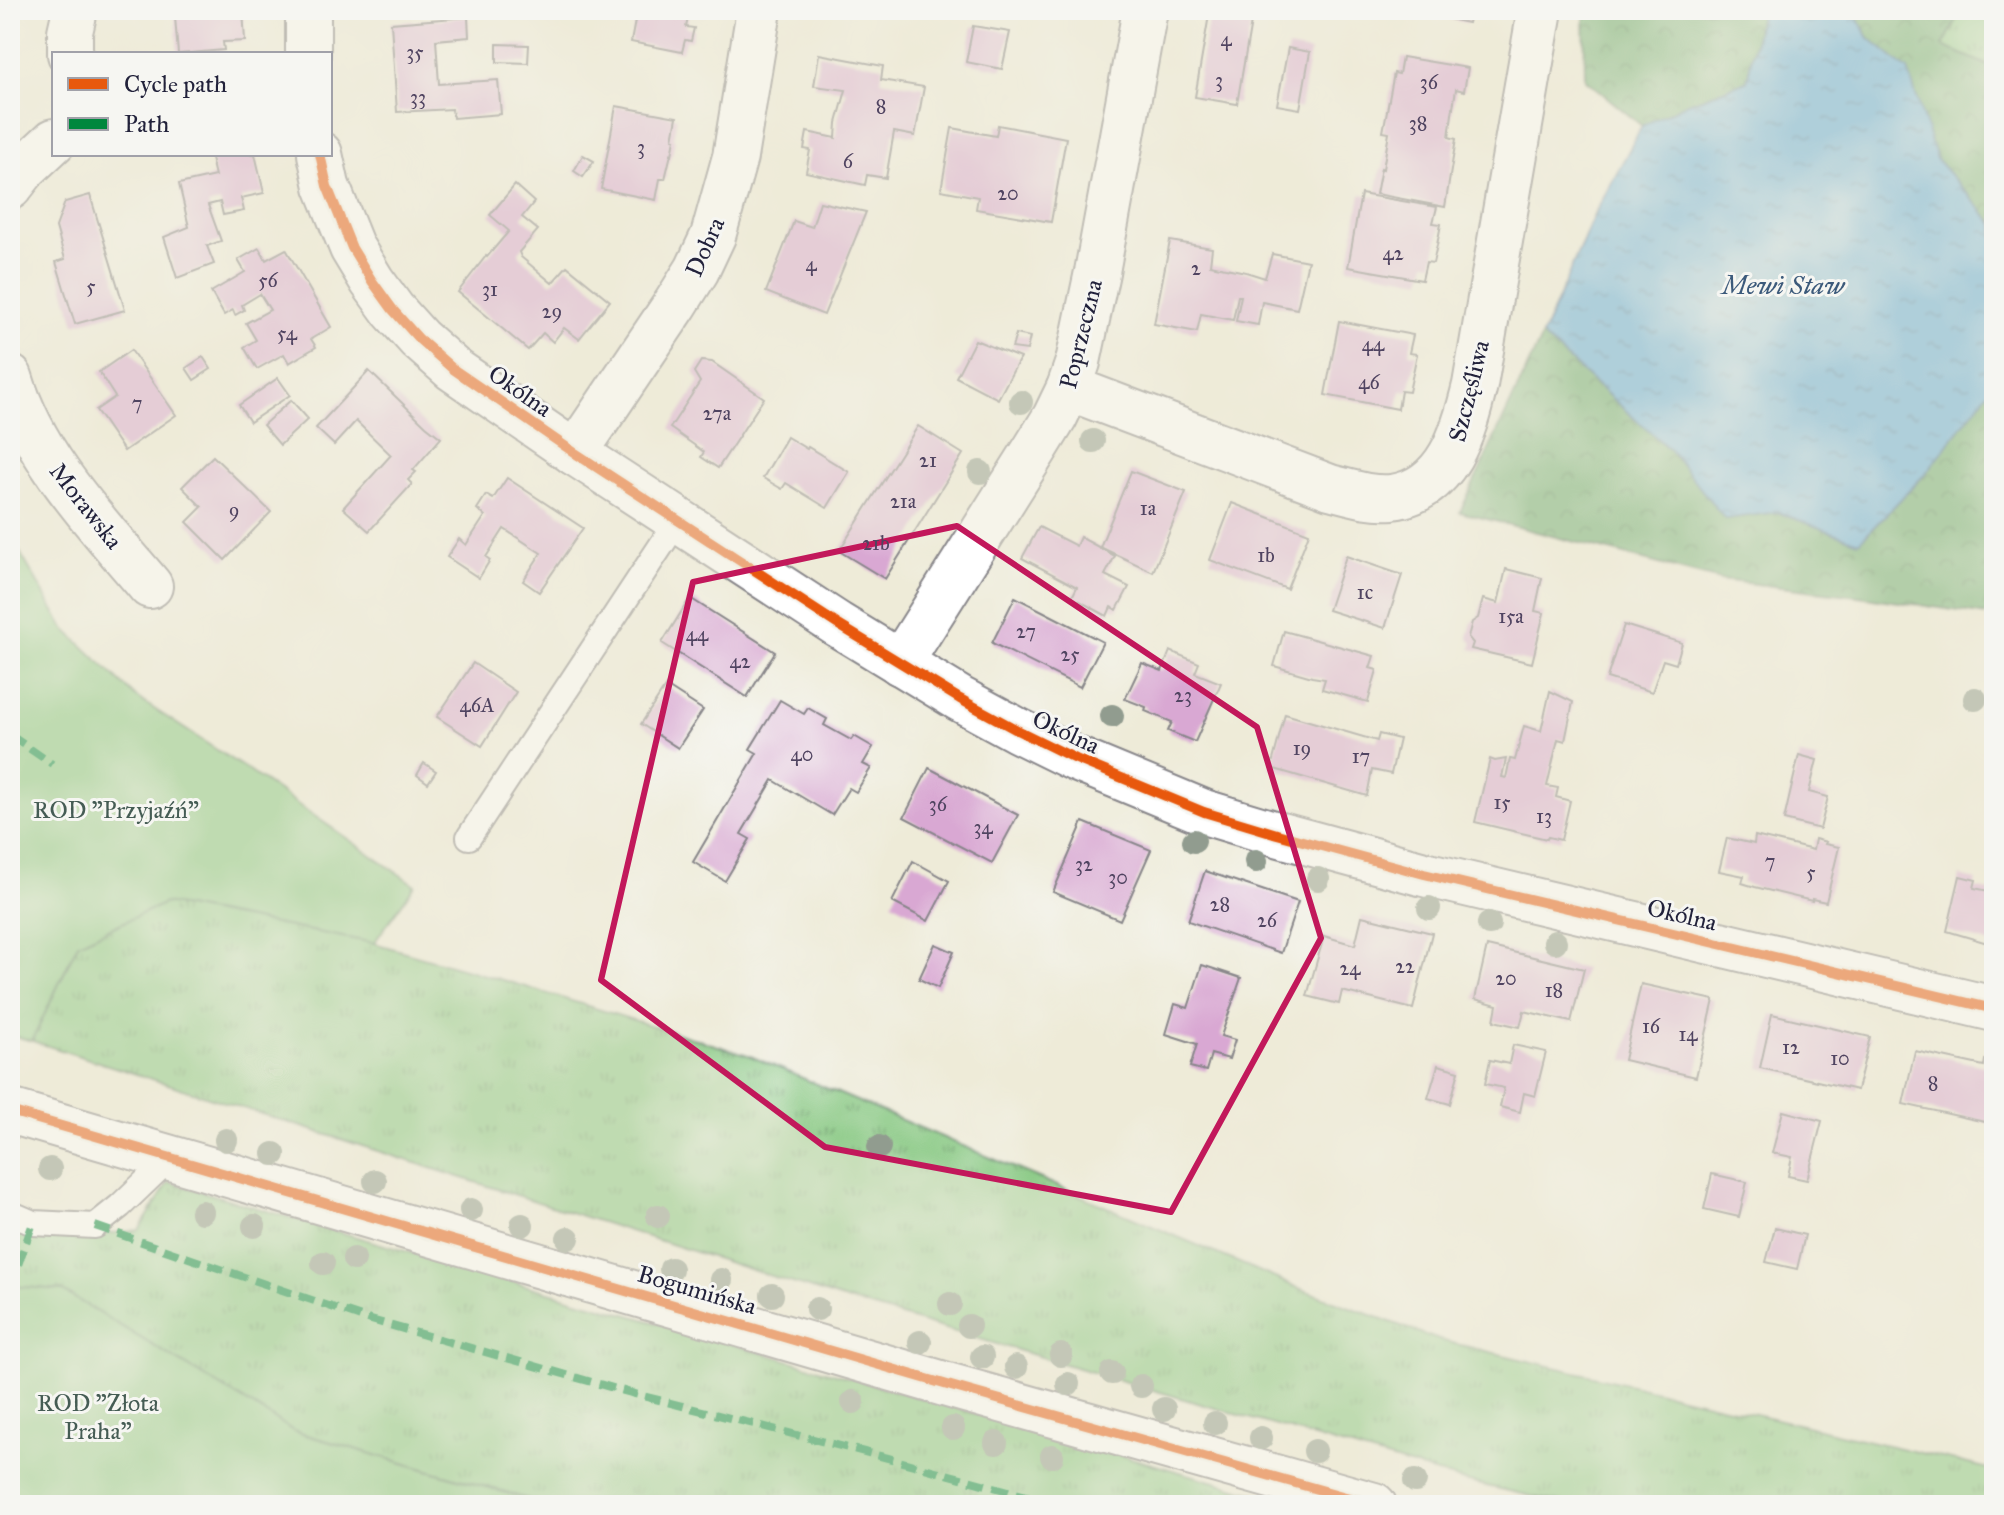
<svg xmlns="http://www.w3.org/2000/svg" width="2004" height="1515" font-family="'IM FELL Great Primer',serif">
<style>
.grass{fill:url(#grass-tufts);stroke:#54755e;stroke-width:2}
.forest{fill:url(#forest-crowns);stroke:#476755;stroke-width:2}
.garden{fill:#86c881;stroke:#54755e;stroke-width:2}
.water{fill:url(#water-ripples);stroke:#43688b;stroke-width:2}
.building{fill:#d9a8d3}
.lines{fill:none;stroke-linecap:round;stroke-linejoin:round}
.lane-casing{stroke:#88868a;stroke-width:28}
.street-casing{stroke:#88868a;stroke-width:48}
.secondary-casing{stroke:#88868a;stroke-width:48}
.lane{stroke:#fff;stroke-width:24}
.street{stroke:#fff;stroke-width:44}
.secondary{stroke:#fff;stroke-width:44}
.quiet{stroke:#00873e;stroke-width:8;stroke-dasharray:16 8;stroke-linecap:butt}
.cycleway-casing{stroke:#f6f6f2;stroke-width:15}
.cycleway{stroke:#e8590c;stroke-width:10}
.tree{fill:#919c8f}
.marked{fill:none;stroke:#c2185b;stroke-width:6;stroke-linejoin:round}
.labels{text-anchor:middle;stroke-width:6;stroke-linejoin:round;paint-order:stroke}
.number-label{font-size:20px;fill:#504461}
.street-label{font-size:24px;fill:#22223b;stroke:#f6f6f2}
.park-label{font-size:24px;fill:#455c54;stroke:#f6f6f2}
.water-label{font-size:26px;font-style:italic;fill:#3c5a7b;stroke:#f6f6f2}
</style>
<defs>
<pattern id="grass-tufts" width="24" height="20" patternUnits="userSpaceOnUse" patternTransform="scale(2)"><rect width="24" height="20" fill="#86c881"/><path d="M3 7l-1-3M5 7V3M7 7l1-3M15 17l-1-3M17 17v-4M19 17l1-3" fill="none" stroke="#6da26b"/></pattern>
<pattern id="forest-crowns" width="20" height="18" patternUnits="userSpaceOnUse" patternTransform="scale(2)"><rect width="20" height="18" fill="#6cac6f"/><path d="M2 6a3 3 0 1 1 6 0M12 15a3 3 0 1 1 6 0" fill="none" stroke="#588c5c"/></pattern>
<pattern id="water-ripples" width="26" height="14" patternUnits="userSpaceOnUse" patternTransform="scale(2)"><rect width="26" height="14" fill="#64addb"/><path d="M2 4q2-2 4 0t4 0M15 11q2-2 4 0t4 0" fill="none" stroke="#528cb3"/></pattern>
</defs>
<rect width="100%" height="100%" fill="#f6f6f2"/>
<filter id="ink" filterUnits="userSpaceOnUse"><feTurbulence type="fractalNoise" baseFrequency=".0125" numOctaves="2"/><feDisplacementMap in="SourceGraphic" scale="16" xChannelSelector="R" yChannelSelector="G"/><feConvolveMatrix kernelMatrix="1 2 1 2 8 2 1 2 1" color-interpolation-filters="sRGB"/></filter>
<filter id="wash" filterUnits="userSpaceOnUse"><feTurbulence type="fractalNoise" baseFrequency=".006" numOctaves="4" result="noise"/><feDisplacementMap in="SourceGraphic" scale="32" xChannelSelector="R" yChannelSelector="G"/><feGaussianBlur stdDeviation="1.8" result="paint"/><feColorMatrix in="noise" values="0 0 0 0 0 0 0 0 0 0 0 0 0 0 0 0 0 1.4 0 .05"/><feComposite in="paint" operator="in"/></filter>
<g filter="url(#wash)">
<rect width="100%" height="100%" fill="#eeebd8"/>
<g class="grass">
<polygon points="1962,10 1994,10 1994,68 1942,46"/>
<polygon points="165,903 374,943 506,981 748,1055 1296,1287 1439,1340 1994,1470 1994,1505 1571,1505 1464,1481 846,1300 32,1041 78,943"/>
<polygon points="169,1182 398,1249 1296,1505 548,1505 296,1432 61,1290 10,1286 10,1226 79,1237 139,1230"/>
</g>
<g class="forest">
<polygon points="1584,10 1758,10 1760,15 1747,81 1686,104 1642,126 1585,79"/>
<polygon points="1853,10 1962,10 1943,46 1994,68 1994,224 1936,159 1908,71 1869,38"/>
<polygon points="1542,336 1669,449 1725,519 1777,512 1859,542 1926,473 1994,384 1994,616 1858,596 1720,580 1460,512"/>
</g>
<g class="garden">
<polygon points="10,535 63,627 136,697 249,771 415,885 374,943 165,903 78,943 32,1041 10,1035"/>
<polygon points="10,1286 61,1290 296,1432 548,1505 10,1505"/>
</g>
<polygon class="water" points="1758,10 1853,10 1869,38 1908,70 1936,159 1994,224 1994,384 1926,473 1859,542 1777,512 1725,519 1669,449 1542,336 1594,215 1642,126 1686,104 1747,81 1760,15"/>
<g id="blocks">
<g class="building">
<polygon points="179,10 243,10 245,41 223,42 224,50 178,54 175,17 180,16"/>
<polygon points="637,10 690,10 686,27 694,28 691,41 685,40 682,52 631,42"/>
<polygon points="1411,10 1471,10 1468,23 1411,11"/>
<polygon points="1209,15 1251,22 1237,104 1195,97"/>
<polygon points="468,17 469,37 436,40 439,84 498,80 501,114 453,118 452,109 397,112 391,23"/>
<polygon points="973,26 1010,32 1002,69 966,62"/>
<polygon points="497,44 529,45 528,63 497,62"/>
<polygon points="1288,48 1310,52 1300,109 1277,105"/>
<polygon points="819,54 883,66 881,80 924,87 915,136 894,132 886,178 867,175 865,185 806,172 810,150 804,149 807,132 836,138 837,123 846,90 814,86"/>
<polygon points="1402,57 1468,68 1464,91 1456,89 1452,114 1449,137 1456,139 1445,207 1376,194 1381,168 1383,169 1389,133 1383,132 1394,73 1399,74"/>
<polygon points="616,106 677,117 673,139 675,139 672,155 671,154 665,179 660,179 656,200 601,189"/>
<polygon points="998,125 1066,138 1051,222 976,209 978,197 941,190 952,128 996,136"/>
<polygon points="210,154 255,154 264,193 241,198 244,211 223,215 220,202 208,205 221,241 207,246 214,264 177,278 164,237 189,227 179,184 215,176"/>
<polygon points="583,155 594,161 583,177 574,171"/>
<polygon points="515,185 534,202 522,217 538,230 519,252 521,257 552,283 567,266 610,301 579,339 564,328 553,342 543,333 528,350 458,292 486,256 487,257 509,231 490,215"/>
<polygon points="1361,194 1437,207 1433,223 1441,224 1437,245 1433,263 1426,262 1422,280 1348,267"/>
<polygon points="90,195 125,310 75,324 56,262 65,259 56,227 65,202"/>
<polygon points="820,202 866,212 824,315 766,292 794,221 812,227"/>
<polygon points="1170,241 1212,248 1210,265 1246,272 1265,278 1272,254 1308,261 1297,309 1262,302 1258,325 1236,321 1241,296 1238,296 1233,320 1201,314 1197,332 1154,324"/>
<polygon points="259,248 266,260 286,249 331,327 311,339 316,347 289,363 284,354 257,369 244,347 256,340 246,323 270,310 260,294 242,305 244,310 235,315 233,310 224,315 211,292 245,272 238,260"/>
<polygon points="1339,321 1413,335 1409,353 1417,354 1409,392 1401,391 1398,409 1325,395"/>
<polygon points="1016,334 1030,337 1027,350 1012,348"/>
<polygon points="975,340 1020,358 998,399 956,377"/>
<polygon points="131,350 176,415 124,451 96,410 115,397 99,372"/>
<polygon points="203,357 211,369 194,380 186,368"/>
<polygon points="701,361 712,362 764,398 718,468 701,457 704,452 670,428 700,382 694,372"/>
<polygon points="369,371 426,426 441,438 413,470 416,472 408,480 412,484 369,531 343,508 391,455 356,421 334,445 316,428"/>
<polygon points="278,378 290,395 250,422 239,405"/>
<polygon points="291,400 308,419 280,445 263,425"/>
<polygon points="918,426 963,454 885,579 839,551"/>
<polygon points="787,437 807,449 808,447 849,472 827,508 786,483 782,489 763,478"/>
<polygon points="213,456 271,512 225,560 187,522 202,507 182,487"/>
<polygon points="1131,471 1186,492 1153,572 1100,547"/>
<polygon points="507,478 583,528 539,592 523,581 541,553 504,529 486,557 490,560 479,578 447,557 459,539 466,545 485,516 477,509 486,495 493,499"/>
<polygon points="1232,503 1309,533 1287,589 1210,560"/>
<polygon points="1039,527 1076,546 1080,537 1115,556 1105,575 1129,587 1117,610 1111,607 1107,616 1072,597 1077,587 1022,558"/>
<polygon points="1346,556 1402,575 1385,628 1328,610"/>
<polygon points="1506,569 1542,578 1535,611 1544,613 1532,663 1471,649 1473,643 1468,637 1472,622 1478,618 1483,599 1498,603"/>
<polygon points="1015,597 1103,642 1080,687 992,643"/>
<polygon points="690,598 775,652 747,697 662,643"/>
<polygon points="1624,625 1682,643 1676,664 1663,660 1652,692 1607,678"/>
<polygon points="1284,631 1374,656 1370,668 1377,670 1368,702 1322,689 1325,679 1312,677 1274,666"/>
<polygon points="1170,651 1199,663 1195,673 1221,683 1195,742 1168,731 1172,722 1145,711 1146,707 1125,699 1142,663 1162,671"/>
<polygon points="473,663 516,692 482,746 437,717"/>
<polygon points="666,686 703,710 678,748 641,724"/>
<polygon points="1550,691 1573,702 1565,741 1558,739 1547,786 1558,788 1556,797 1570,801 1561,840 1548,837 1547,839 1475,822 1490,759 1495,761 1506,759 1502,777 1506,778 1510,759 1515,760 1524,726 1541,731"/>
<polygon points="780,700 804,714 808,708 827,719 824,725 851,740 854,736 873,747 863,764 871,768 856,792 849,788 832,815 773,780 741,834 750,839 725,881 693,862 757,753 750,749"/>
<polygon points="1285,714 1377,741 1379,734 1399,739 1391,774 1372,770 1367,796 1271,768"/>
<polygon points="1799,755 1817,760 1809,792 1828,797 1820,829 1784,820"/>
<polygon points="424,763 436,771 428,783 417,775"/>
<polygon points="929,768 1018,815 992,863 904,817"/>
<polygon points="1083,822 1151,850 1120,920 1053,892"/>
<polygon points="1755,836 1813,850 1815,839 1826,842 1825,844 1839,847 1826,902 1812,899 1812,901 1755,887 1742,883 1744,876 1719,871 1727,838 1754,844"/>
<polygon points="913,861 949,881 928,921 892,902"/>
<polygon points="1205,871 1298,902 1281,953 1188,921"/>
<polygon points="1960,876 1976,880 1974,888 1994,892 1994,945 1947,931"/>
<polygon points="1362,916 1432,933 1413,1009 1342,991 1339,1004 1307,996 1324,936 1355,945"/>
<polygon points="935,944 954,952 938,988 919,979"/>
<polygon points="1487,946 1584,969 1571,1022 1524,1011 1520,1027 1494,1021 1497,1005 1475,999"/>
<polygon points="1202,965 1241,978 1221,1036 1235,1040 1229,1059 1211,1054 1206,1071 1190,1067 1197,1044 1166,1034 1175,1004 1188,1008"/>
<polygon points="1641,984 1714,1000 1696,1077 1624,1060"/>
<polygon points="1772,1014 1870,1037 1857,1090 1760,1068"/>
<polygon points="1513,1045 1546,1052 1535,1096 1524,1093 1520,1112 1500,1107 1504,1088 1485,1084 1490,1060 1509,1064"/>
<polygon points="1915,1051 1984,1066 1985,1060 1994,1062 1994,1124 1903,1104"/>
<polygon points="1438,1065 1459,1071 1450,1104 1428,1098"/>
<polygon points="1783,1111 1822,1121 1807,1180 1788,1176 1792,1157 1772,1153"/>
<polygon points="1712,1174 1747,1182 1739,1217 1704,1209"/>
<polygon points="1775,1228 1805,1235 1797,1269 1766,1262"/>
</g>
</g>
</g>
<g filter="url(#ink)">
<use href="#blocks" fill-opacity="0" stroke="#88868a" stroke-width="2"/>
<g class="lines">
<defs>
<g id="lane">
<polyline points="469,837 678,520"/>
<polyline points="10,1213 33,1223 95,1226 120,1206 171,1157"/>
</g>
<g id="street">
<polyline points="308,10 308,54"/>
<polyline points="70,54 70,32 75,10"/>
<polyline points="320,154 327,186 352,248 372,281 393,310 419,339 453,369 575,453 837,624 960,699 1017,730 1076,759 1204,812 1277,834 1424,874 1994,1009"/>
<polyline points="10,187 25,168 54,141"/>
<path d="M10 377C34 458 97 523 150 586"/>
<path d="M1069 388 1330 487C1350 492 1371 499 1392 497 1448 490 1464 431 1475 385L1540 10"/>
<polyline points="575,453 675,305 697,270 713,236 735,157 759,10"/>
<polyline points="900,663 1034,451 1055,417 1069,388 1078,362 1097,272 1145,10"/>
</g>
<polyline id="secondary" points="10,1111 951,1386 1374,1505"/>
</defs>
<use href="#lane" class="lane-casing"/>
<use href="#street" class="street-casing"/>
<use href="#secondary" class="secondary-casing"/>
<use href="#lane" class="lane"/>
<use href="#street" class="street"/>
<use href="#secondary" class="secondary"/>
<g class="quiet">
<polyline points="10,735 52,764"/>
<polyline points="95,1226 364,1318 631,1393 888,1458 1059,1505"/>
<polyline points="10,1287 33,1223"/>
</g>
<defs>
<g id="cycleway">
<polyline points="320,154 327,186 352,248 372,281 393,310 419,339 453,369 575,453 837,624 960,699 1017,730 1076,759 1204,812 1277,834 1424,874 1994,1009"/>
<polyline points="10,1111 951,1386 1374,1505"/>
</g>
</defs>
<use href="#cycleway" class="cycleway-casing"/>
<use href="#cycleway" class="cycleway"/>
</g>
<g class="tree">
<circle cx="1021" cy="402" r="12"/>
<circle cx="1093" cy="441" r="12"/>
<circle cx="980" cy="472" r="12"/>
<circle cx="1975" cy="699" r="12"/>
<circle cx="1112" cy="716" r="12"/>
<circle cx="1194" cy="841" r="12"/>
<circle cx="1256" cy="861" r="12"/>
<circle cx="1318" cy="879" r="12"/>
<circle cx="1429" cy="908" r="12"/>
<circle cx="1489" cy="924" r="12"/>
<circle cx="1555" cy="942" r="12"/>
<circle cx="226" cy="1140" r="12"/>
<circle cx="879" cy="1147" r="12"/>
<circle cx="274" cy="1154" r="12"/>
<circle cx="50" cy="1169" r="12"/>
<circle cx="375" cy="1181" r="12"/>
<circle cx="471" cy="1210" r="12"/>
<circle cx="202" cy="1212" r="12"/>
<circle cx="658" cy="1216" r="12"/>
<circle cx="522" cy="1225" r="12"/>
<circle cx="254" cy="1226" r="12"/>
<circle cx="568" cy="1238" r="12"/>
<circle cx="354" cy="1259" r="12"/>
<circle cx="323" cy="1263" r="12"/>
<circle cx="671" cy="1269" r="12"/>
<circle cx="721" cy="1280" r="12"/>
<circle cx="772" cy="1295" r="12"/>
<circle cx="950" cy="1304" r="12"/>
<circle cx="817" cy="1309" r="12"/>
<circle cx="969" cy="1326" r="12"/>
<circle cx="920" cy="1342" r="12"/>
<circle cx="1061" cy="1355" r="12"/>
<circle cx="982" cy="1357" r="12"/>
<circle cx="1016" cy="1367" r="12"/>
<circle cx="1112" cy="1373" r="12"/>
<circle cx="1068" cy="1384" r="12"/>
<circle cx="1141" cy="1386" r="12"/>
<circle cx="853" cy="1402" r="12"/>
<circle cx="1164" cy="1409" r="12"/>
<circle cx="1215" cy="1423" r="12"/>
<circle cx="953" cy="1428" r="12"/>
<circle cx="1261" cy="1438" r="12"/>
<circle cx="996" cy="1443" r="12"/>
<circle cx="1315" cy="1451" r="12"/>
<circle cx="1052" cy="1456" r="12"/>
<circle cx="1415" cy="1481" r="12"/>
</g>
</g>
<path d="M0 0H2004V1515H0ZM957 526 1257 727 1321 938 1171 1212 825 1147 601 980 693 582Z" fill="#eeebd8" fill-opacity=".55" fill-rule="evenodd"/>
<path class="marked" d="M957 526 1257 727 1321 938 1171 1212 825 1147 601 980 693 582Z"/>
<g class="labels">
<g class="number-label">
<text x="1226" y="46">4</text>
<text x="415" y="59">35</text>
<text x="1219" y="87">3</text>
<text x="1429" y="89">36</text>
<text x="418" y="104">33</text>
<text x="881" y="113">8</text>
<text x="1418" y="130">38</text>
<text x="641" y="154">3</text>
<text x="848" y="168">6</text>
<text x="1008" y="200">20</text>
<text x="1393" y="260">42</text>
<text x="811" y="271">4</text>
<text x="1196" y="275">2</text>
<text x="268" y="287">56</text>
<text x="91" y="293">5</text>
<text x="490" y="296">31</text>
<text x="552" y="318">29</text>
<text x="287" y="340">54</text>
<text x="1373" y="351">44</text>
<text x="1369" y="389">46</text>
<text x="137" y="410">7</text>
<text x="717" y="420">27a</text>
<text x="928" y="467">21</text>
<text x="903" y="508">21a</text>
<text x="1148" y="515">1a</text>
<text x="234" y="517">9</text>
<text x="876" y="550">21b</text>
<text x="1266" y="562">1b</text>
<text x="1365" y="599">1c</text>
<text x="1511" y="623">15a</text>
<text x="1026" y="638">27</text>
<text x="697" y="641">44</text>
<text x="1070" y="661">25</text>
<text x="740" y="668">42</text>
<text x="1183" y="702">23</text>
<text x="477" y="712">46A</text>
<text x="1302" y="755">19</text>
<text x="802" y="761">40</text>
<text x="1361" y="763">17</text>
<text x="1502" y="809">15</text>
<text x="938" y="811">36</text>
<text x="1544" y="823">13</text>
<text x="983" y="834">34</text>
<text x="1770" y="868">7</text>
<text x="1084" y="871">32</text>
<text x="1811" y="879">5</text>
<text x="1118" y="884">30</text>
<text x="1220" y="911">28</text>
<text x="1267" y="927">26</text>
<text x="1405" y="973">22</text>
<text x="1350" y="975">24</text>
<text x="1506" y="985">20</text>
<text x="1554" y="997">18</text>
<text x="1651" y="1033">16</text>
<text x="1688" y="1041">14</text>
<text x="1791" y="1054">12</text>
<text x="1840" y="1065">10</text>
<text x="1933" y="1090">8</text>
</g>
<g class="street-label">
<text transform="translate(705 247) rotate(-66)" y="8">Dobra</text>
<text transform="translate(1081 334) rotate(-76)" y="8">Poprzeczna</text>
<text transform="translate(520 391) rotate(35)" y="8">Okólna</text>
<text transform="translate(1469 391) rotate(-76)" y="8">Szczęśliwa</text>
<text transform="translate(86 506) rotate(52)" y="8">Morawska</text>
<text transform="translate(1066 732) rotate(25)" y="8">Okólna</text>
<text transform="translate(1682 915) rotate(13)" y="8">Okólna</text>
<text transform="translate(697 1290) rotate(16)" y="8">Bogumińska</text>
</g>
<g class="park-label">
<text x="116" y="818">ROD "Przyjaźń"</text>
<text x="98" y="1411">ROD "Złota<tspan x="98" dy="28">Praha"</tspan></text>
</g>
<g class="water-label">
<text x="1783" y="294">Mewi Staw</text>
</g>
</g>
<rect width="2004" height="1515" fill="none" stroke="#f6f6f2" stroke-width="40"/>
<rect x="52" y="52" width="280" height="104" fill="#f6f6f2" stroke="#a1a1a9" stroke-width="2"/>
<rect x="68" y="78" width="40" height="12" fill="#e8590c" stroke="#a1a1a9" stroke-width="2"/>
<text x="124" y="92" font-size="24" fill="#22223b">Cycle path</text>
<rect x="68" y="118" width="40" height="12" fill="#00873e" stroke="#a1a1a9" stroke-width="2"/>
<text x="124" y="132" font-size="24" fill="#22223b">Path</text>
</svg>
